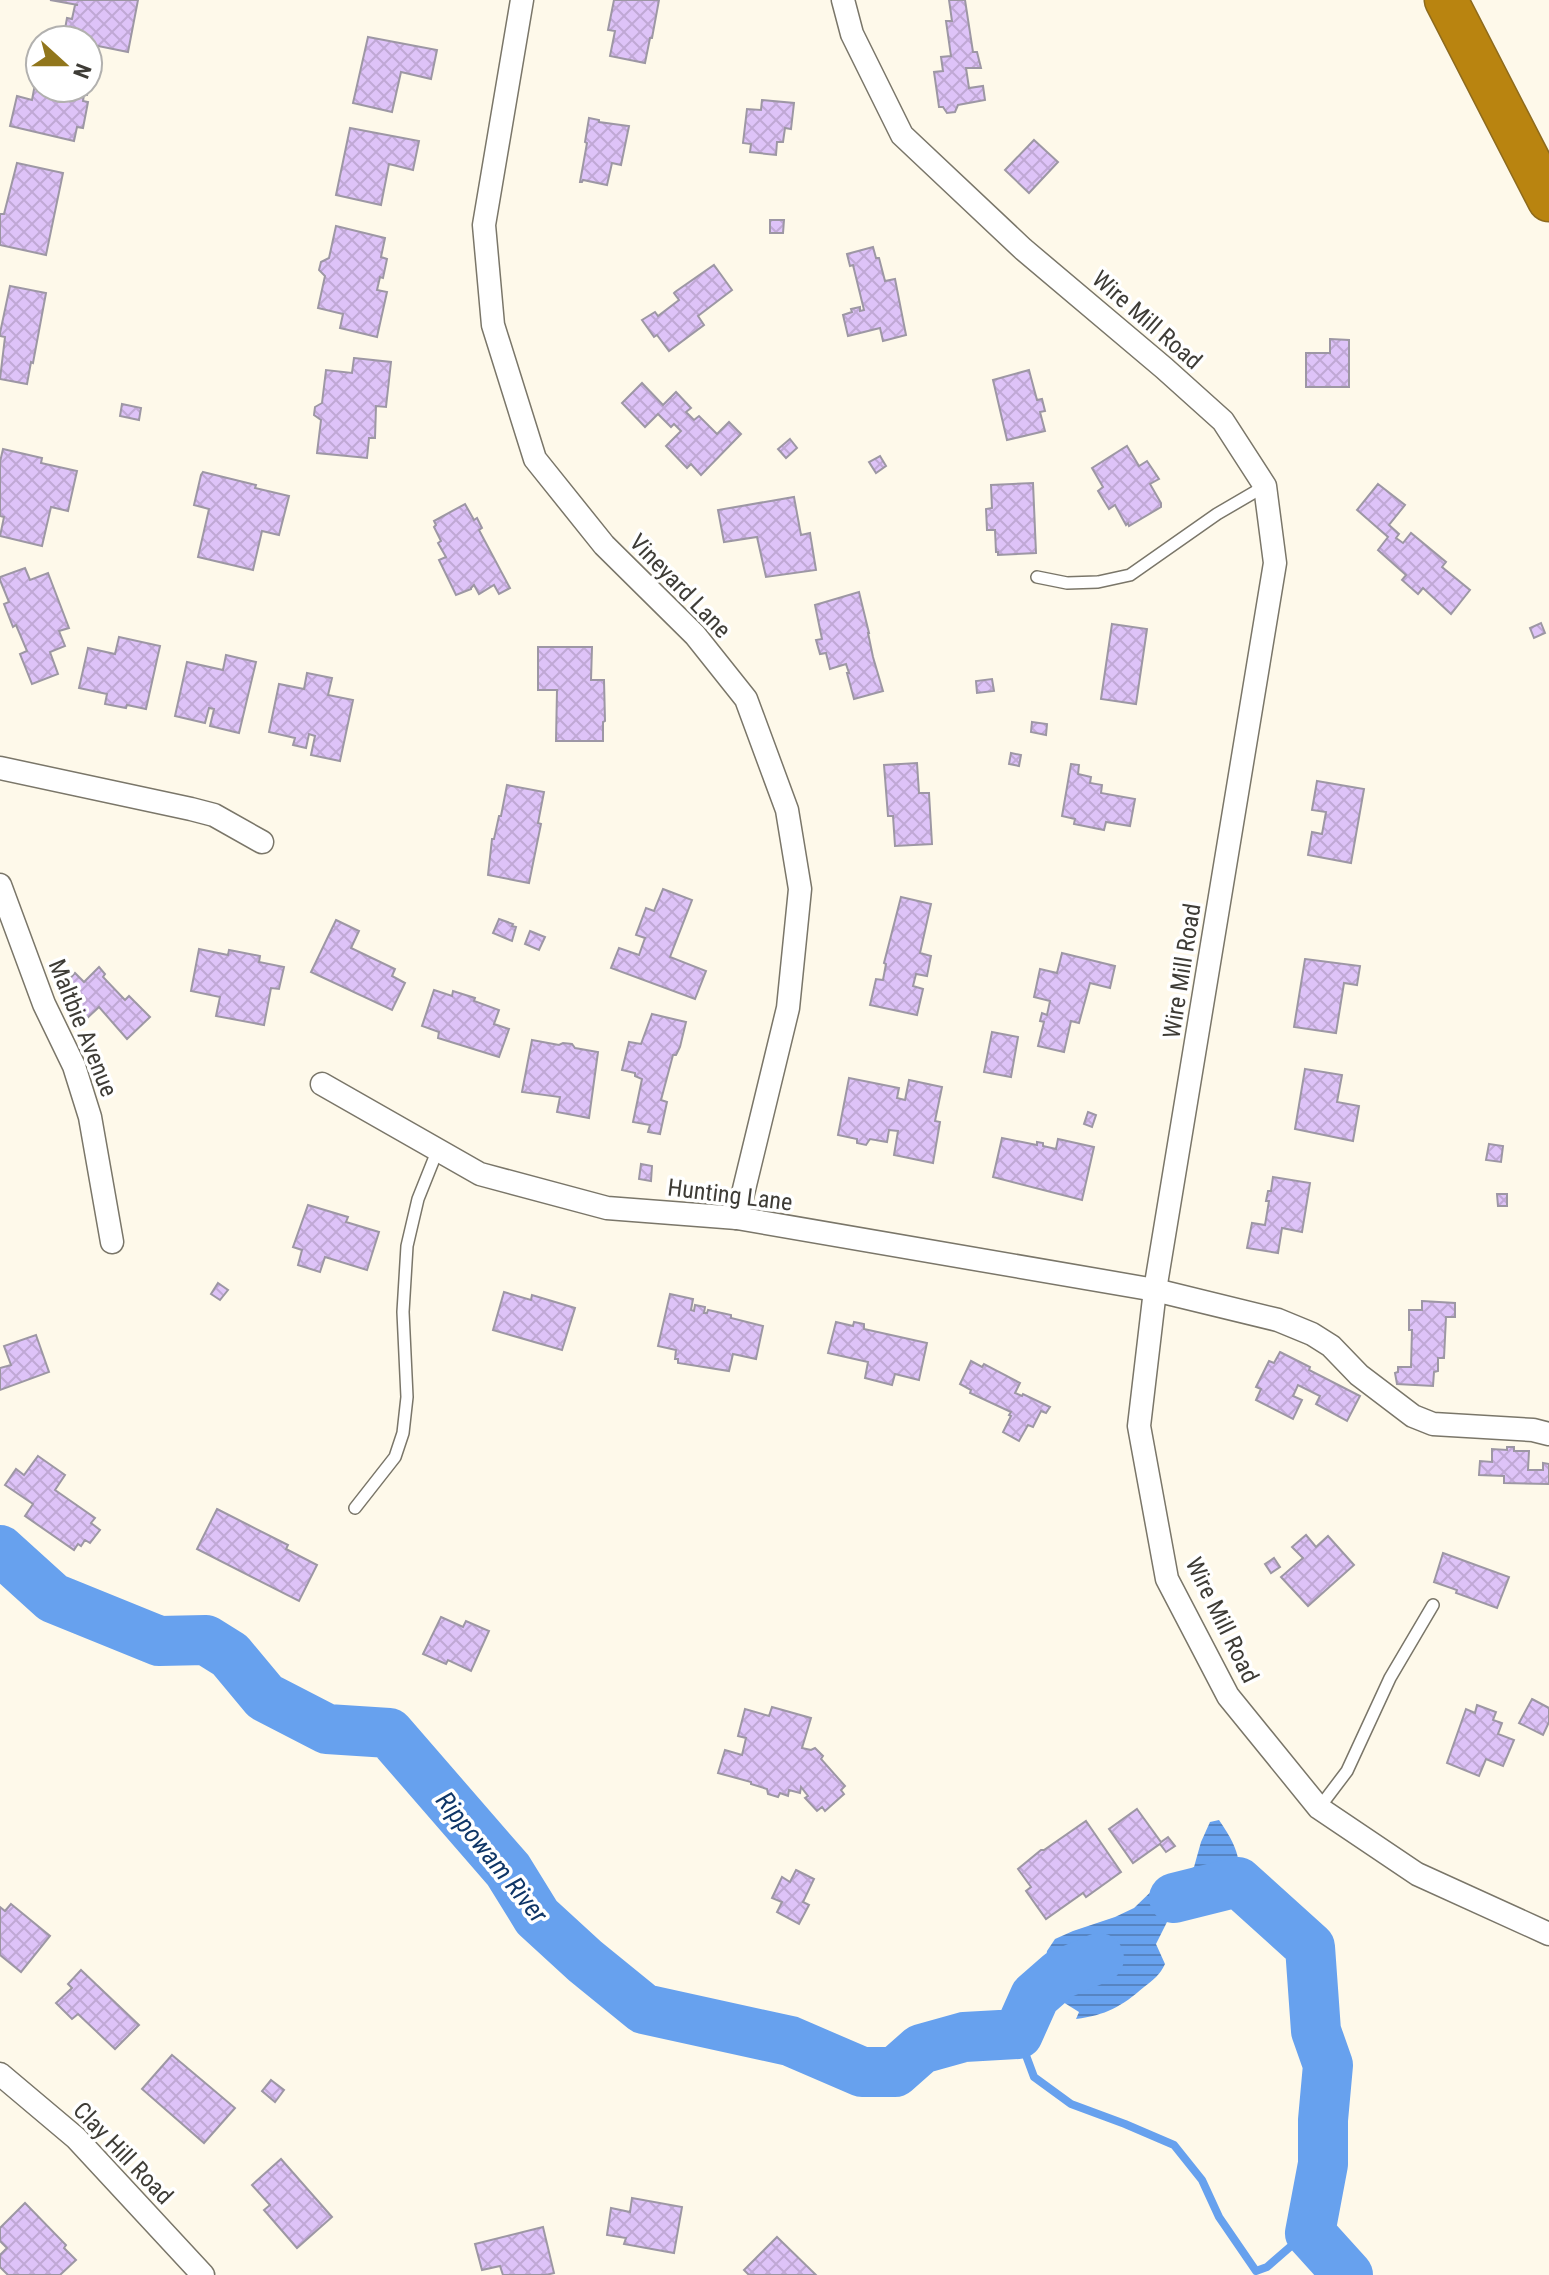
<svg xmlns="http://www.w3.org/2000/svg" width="1549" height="2275" font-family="'Roboto Condensed',sans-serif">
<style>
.water{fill:url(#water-rules)}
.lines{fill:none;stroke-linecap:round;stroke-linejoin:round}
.stream{stroke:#67a1ee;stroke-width:8}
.river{stroke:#67a1ee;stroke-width:50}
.building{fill:url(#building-cross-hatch);stroke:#9d97a4;stroke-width:2}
.lane-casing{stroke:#7a7669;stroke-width:14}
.street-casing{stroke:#7a7669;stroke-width:25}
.highway-casing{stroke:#8e6b1d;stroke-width:45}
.lane{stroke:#fff;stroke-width:11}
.street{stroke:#fff;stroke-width:22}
.highway{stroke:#b98410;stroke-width:42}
.labels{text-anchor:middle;stroke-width:7;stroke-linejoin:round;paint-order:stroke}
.street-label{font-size:24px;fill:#3e3c36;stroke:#fff}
.water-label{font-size:26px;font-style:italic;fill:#0f3667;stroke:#fff}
</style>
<defs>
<pattern id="water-rules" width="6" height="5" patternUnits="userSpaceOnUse" patternTransform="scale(2)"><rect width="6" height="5" fill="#67a1ee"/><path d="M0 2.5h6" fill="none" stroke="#5684c2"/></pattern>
<pattern id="building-cross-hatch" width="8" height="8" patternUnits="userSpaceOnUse" patternTransform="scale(2)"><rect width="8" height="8" fill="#dec3f8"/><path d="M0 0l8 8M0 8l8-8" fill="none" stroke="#c0a8d5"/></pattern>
</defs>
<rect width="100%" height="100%" fill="#fef9ea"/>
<path class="water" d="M1219 1820C1243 1855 1241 1864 1236 1904L1195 1907 1167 1922 1156 1944 1165 1964C1160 1975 1153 1980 1144 1987 1121 2007 1106 2015 1076 2019L1079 2012 1055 1997 1040 1992 1047 1951 1055 1939 1073 1931 1115 1917 1134 1908 1162 1881 1181 1875 1194 1867 1201 1842 1210 1822Z"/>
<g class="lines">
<polyline class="stream" points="1018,2034 1034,2077 1071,2104 1125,2124 1174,2145 1202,2180 1219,2217 1256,2271 1267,2267 1290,2247 1310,2233"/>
<g class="river">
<polyline points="0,1550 53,1598 159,1641 206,1640 230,1655 265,1697 327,1729 389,1733 508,1870 537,1917 585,1961 644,2009 790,2041 862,2072 895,2072 921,2049 964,2037 1018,2034 1035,1996 1059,1975 1099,1958"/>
<polyline points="1174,1898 1238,1882 1310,1947 1316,2031 1328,2065 1323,2120 1323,2164 1310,2233 1348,2275"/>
</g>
</g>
<g class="building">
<polygon points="50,0 138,0 128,52 88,44 88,40 63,40 67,18 72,19 75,5 78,5"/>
<polygon points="614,0 659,0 652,38 650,38 645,63 610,56 615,31 608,30"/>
<polygon points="949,0 965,0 973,52 977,52 981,68 966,68 969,88 983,86 985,100 958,105 955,112 947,113 943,107 939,107 934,72 943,71 941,57 951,56 946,21 952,21"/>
<polygon points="368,37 437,50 431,79 401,72 392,112 353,103"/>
<polygon points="40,60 40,88 88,88 88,80 90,80 87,95 84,95 83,101 88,102 83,128 77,127 74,141 10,126 17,96 32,100 35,84 38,85 39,79 36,78"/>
<polygon points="762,100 794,103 791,129 785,128 783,142 777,142 776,155 750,152 751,144 743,143 747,109 761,110"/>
<polygon points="589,118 599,120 599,122 629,126 621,165 612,163 607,185 583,180 582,182 580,182 587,143 585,142"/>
<polygon points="350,128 419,141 413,170 389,164 381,205 336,195"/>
<polygon points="1034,140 1058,162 1029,193 1005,170"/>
<polygon points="17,163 63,173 46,255 0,245 0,214 4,214"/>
<polygon points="770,220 784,220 783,233 770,233"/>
<polygon points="336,226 385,238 381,257 387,259 383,278 380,277 377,290 387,292 377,337 340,328 343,314 318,308 325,276 319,270 321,262 329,258"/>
<polygon points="873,247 876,258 879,258 885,281 895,279 906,335 883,341 880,328 848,336 843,315 852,312 851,309 860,307 860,311 864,310 853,265 850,266 847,254"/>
<polygon points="714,265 732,290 698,316 704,325 669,351 657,335 654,337 642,320 655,312 658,316 679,300 674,293 675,292"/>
<polygon points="10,286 46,293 33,363 31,362 27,384 0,379 5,337 0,336 0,333"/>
<polygon points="1330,339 1349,340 1349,387 1306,387 1306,353 1330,353"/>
<polygon points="354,358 391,362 386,407 376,406 375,438 369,438 367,458 317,453 321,420 314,415 315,407 322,403 326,370 352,373"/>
<polygon points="1029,370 1037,400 1042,399 1045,411 1040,412 1045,431 1007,440 993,380"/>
<polygon points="642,383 663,405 676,392 691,408 686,412 694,420 699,416 717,434 729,422 741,434 701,475 691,464 687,468 666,446 681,431 674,424 671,427 658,414 645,427 622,403"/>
<polygon points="122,404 141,408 139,420 120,416"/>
<polygon points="790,439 797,448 786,458 778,449"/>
<polygon points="1127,446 1139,466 1147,461 1159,479 1150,484 1161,503 1161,507 1129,526 1128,523 1126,525 1115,505 1109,509 1098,491 1103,487 1092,468"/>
<polygon points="3,449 42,458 41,463 77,471 68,511 51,507 42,546 0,536 4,517 0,516 0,462"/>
<polygon points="880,456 886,466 876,473 869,462"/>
<polygon points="203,472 256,485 255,488 289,496 279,535 262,531 253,570 198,557 209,509 194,505 201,475"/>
<polygon points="1033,483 1036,553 998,555 998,552 996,552 995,530 987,530 986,509 992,508 991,485"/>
<polygon points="1378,484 1405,505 1389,525 1399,534 1396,538 1403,543 1411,533 1446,562 1442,567 1470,590 1451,614 1423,588 1418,594 1402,580 1406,575 1378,550 1388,537 1357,510"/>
<polygon points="794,497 801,535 810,533 816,570 766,577 757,537 724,542 718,510"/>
<polygon points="465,504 474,520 477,518 482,528 479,530 510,588 499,594 494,585 479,594 474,585 471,588 471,589 456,595 439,560 446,557 438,543 441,541 434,527 436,525 434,521"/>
<polygon points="25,568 30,580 48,573 69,628 59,631 65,646 50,652 58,674 32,684 20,654 27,651 16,625 13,627 4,604 9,602 0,580 0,577"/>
<polygon points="859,592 869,633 868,633 873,657 883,691 854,699 847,673 849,673 846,664 830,669 826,653 820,654 816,640 822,639 815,605"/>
<polygon points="1541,623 1545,633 1534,638 1530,628"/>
<polygon points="1112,624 1147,629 1136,704 1101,699"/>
<polygon points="119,637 160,646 146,709 127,705 126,708 105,704 107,694 79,688 88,648 115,654"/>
<polygon points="538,647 592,647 591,680 604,680 605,721 603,722 603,741 556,741 557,690 538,690"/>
<polygon points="226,655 256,662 239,733 210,726 214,709 209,708 205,723 175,716 187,662 223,670"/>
<polygon points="307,673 332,678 328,695 353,700 340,761 311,755 315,736 309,734 306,748 293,745 295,738 269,732 279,684 304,689"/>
<polygon points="992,679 994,691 977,693 976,681"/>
<polygon points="1032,722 1047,724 1046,735 1031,732"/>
<polygon points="1011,753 1021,755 1019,766 1009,764"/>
<polygon points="917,763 919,793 929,793 932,844 895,846 893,816 888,816 884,765"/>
<polygon points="1071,764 1079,765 1078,774 1091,777 1090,783 1102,785 1101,793 1135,799 1130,826 1106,822 1104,830 1074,824 1075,819 1062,816"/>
<polygon points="1317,781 1364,789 1351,863 1308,855 1312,832 1322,834 1326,812 1312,810"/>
<polygon points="507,785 544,792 538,823 541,824 529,883 488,875 492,839 494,839 499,816 501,816"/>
<polygon points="663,889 692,900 670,957 706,971 695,999 611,968 619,948 639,955 645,938 636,935 646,908 654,911"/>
<polygon points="901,897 931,904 920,953 931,956 927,976 916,974 913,986 923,989 917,1015 870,1005 876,979 883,980 886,964 884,963"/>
<polygon points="499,919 513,924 512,926 516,927 512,941 493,933"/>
<polygon points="336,920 359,931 351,948 395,969 392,976 405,983 392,1010 311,972"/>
<polygon points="530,931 545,937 539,950 525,944"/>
<polygon points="199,949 228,955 229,950 260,956 259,962 284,967 279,989 271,988 264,1025 216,1016 220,997 191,991"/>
<polygon points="1062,953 1115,966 1110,988 1090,983 1079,1023 1071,1021 1064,1052 1038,1046 1044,1022 1040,1021 1042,1013 1047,1015 1050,1001 1034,997 1040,969 1057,973"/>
<polygon points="1305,959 1360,966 1357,985 1344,983 1336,1033 1294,1027"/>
<polygon points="99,967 105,974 103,977 125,1000 129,996 150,1017 127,1039 99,1007 83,1022 63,1001 71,993 64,985 75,973 84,982"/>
<polygon points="434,990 452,996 453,991 475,998 474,1001 499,1010 494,1024 509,1029 499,1057 438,1038 439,1032 422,1026"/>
<polygon points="652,1014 686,1022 680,1047 676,1055 673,1055 661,1100 667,1102 660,1134 648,1132 650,1125 633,1122 642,1079 635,1076 635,1073 622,1070 629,1042 641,1044"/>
<polygon points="992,1032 1018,1037 1011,1077 984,1072"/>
<polygon points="532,1040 559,1045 563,1043 572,1044 575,1048 598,1052 589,1118 557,1112 560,1097 522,1092"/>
<polygon points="1305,1069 1342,1075 1337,1102 1359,1106 1353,1141 1295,1129"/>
<polygon points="849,1078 899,1088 897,1098 905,1100 909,1080 942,1087 935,1121 940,1122 933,1163 894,1155 898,1131 889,1130 887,1142 870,1139 866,1145 857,1143 857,1139 838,1135"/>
<polygon points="1088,1112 1096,1115 1092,1127 1084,1124"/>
<polygon points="1002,1138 1037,1145 1037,1142 1043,1143 1043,1146 1056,1149 1058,1139 1094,1147 1082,1200 993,1177"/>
<polygon points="1489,1144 1503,1146 1501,1162 1486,1160"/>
<polygon points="641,1164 652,1166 651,1181 639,1179"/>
<polygon points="1273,1177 1310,1183 1302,1232 1282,1228 1278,1253 1247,1248 1252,1223 1265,1225 1269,1201 1266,1201 1268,1191 1271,1191"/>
<polygon points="1497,1194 1507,1194 1507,1206 1498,1206"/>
<polygon points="308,1205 348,1217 346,1222 379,1232 367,1270 325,1257 320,1272 298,1265 302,1250 293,1247"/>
<polygon points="218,1283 228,1290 220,1300 211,1294"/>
<polygon points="504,1292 531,1300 532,1295 575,1308 562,1350 493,1330"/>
<polygon points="670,1294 693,1299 691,1310 694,1311 695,1305 705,1307 704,1313 707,1313 708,1310 731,1315 731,1318 763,1326 756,1359 733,1354 729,1371 678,1363 678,1359 675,1359 676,1350 658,1346"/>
<polygon points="1422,1301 1455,1303 1455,1317 1446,1317 1444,1358 1438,1358 1438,1371 1434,1372 1433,1386 1397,1384 1395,1373 1398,1372 1398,1367 1411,1367 1412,1330 1409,1330 1409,1310 1422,1310"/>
<polygon points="836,1322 853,1326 854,1322 864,1324 864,1329 927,1343 919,1380 895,1374 892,1385 865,1378 868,1362 828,1353"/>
<polygon points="36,1335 49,1372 0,1390 0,1368 11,1365 4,1346"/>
<polygon points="1280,1352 1310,1367 1309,1370 1360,1396 1347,1421 1316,1404 1320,1396 1298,1385 1293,1396 1302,1400 1293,1419 1256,1400 1261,1389 1256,1387 1269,1361 1274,1363"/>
<polygon points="971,1361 982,1367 984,1364 1020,1383 1015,1393 1022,1396 1023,1394 1050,1407 1046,1413 1041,1411 1033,1427 1028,1425 1019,1441 1003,1432 1011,1416 1009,1415 1011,1412 970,1393 971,1390 960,1384"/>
<polygon points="1507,1447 1514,1447 1514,1451 1529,1451 1528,1470 1543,1470 1543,1463 1549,1464 1549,1484 1504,1483 1504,1476 1479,1475 1480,1461 1492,1462 1492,1449 1507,1450"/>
<polygon points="38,1456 65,1475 55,1490 95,1518 91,1523 100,1530 90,1543 85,1540 81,1546 78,1544 74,1550 25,1516 33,1504 5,1485 16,1469 24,1475"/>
<polygon points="217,1509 288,1545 286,1549 317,1565 299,1601 197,1549"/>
<polygon points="1306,1535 1316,1547 1328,1536 1354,1565 1308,1606 1281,1577 1303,1558 1292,1547"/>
<polygon points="1443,1553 1509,1577 1497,1608 1456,1593 1457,1590 1434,1582"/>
<polygon points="1274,1558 1280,1567 1271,1573 1265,1564"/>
<polygon points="441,1617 463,1627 466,1621 489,1631 471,1671 448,1660 446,1664 423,1654"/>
<polygon points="1532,1699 1549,1708 1549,1722 1543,1735 1519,1723"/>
<polygon points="1477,1705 1496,1712 1493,1720 1502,1723 1498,1734 1514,1740 1503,1766 1486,1759 1479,1776 1447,1763 1466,1709 1475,1713"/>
<polygon points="772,1707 811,1718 802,1748 811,1750 815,1748 823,1756 821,1759 845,1786 841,1790 844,1794 825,1811 822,1807 817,1811 805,1798 808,1796 801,1787 800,1793 789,1790 788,1796 780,1793 778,1797 768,1794 767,1789 751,1784 751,1782 718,1773 725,1750 742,1755 746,1738 738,1736 745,1709 769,1716"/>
<polygon points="1137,1809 1161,1842 1168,1837 1175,1846 1166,1852 1160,1844 1133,1863 1109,1829"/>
<polygon points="1086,1821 1121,1872 1086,1897 1083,1893 1046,1919 1026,1891 1031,1887 1018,1869 1041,1850 1044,1850"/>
<polygon points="796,1870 814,1879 803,1902 809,1905 799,1924 777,1912 782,1902 772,1898 782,1877 790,1882"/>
<polygon points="11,1904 50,1936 21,1972 0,1955 0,1907 5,1911"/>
<polygon points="81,1970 139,2025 115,2049 78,2014 72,2019 56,2003 72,1988 68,1984"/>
<polygon points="172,2055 235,2108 204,2143 142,2089"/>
<polygon points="271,2080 284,2090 275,2102 262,2091"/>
<polygon points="281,2159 332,2217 297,2248 264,2210 270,2205 252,2185"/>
<polygon points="632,2198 682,2207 674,2253 624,2244 626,2238 607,2235 611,2208 630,2212"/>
<polygon points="25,2203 66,2245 64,2248 76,2260 60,2275 8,2275 0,2267 0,2255 7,2248 0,2241 0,2228"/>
<polygon points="543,2227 554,2273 546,2275 503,2275 500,2266 482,2270 475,2244"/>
<polygon points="777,2237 816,2275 749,2275 744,2270"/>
</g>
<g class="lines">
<defs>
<g id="lane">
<polyline points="1037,577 1067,583 1098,582 1130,575 1217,514 1265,486"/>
<polyline points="355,1508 395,1457 403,1433 407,1397 403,1312 407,1246 418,1199 438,1149"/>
<polyline points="1319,1808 1347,1771 1390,1678 1433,1605"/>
</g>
<g id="street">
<polyline points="522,0 484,225 493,325 535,459 604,545 695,635 746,699 787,810 800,889 788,1008 737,1218"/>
<polyline points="843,0 852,34 902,135 1023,249 1164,368 1223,421 1265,486 1275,563 1155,1290 1139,1426 1167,1579 1228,1696 1319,1808 1417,1874 1549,1934"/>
<polyline points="0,768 191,809 214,815 262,842"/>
<polyline points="0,885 44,1004 74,1066 90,1117 112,1242"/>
<polyline points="322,1084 480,1174 607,1208 737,1218 1155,1290 1278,1320 1312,1334 1331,1346 1359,1375 1413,1416 1433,1424 1533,1430 1549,1434"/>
<polyline points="0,2074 76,2138 203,2275"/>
</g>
<polyline id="highway" points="1446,0 1549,200"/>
</defs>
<use href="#lane" class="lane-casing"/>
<use href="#street" class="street-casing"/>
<use href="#highway" class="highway-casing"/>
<use href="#lane" class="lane"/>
<use href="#street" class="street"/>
<use href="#highway" class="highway"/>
</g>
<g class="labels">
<g class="street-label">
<text transform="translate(1147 320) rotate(41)" y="8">Wire Mill Road</text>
<text transform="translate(680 586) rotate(46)" y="8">Vineyard Lane</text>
<text transform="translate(1182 971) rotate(-81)" y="8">Wire Mill Road</text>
<text transform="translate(83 1028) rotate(68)" y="8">Maltbie Avenue</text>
<text transform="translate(730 1195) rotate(7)" y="8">Hunting Lane</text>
<text transform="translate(1222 1620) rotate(64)" y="8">Wire Mill Road</text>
<text transform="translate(123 2153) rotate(46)" y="8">Clay Hill Road</text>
</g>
<g class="water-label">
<text transform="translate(492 1857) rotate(51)" y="9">Rippowam River</text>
</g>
</g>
<g transform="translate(64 64) rotate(111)"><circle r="38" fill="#ffffff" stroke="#b2b1af" stroke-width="2"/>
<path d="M0-6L14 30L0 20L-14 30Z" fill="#91761c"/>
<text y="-12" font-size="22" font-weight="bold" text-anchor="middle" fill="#3e3c36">N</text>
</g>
</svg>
